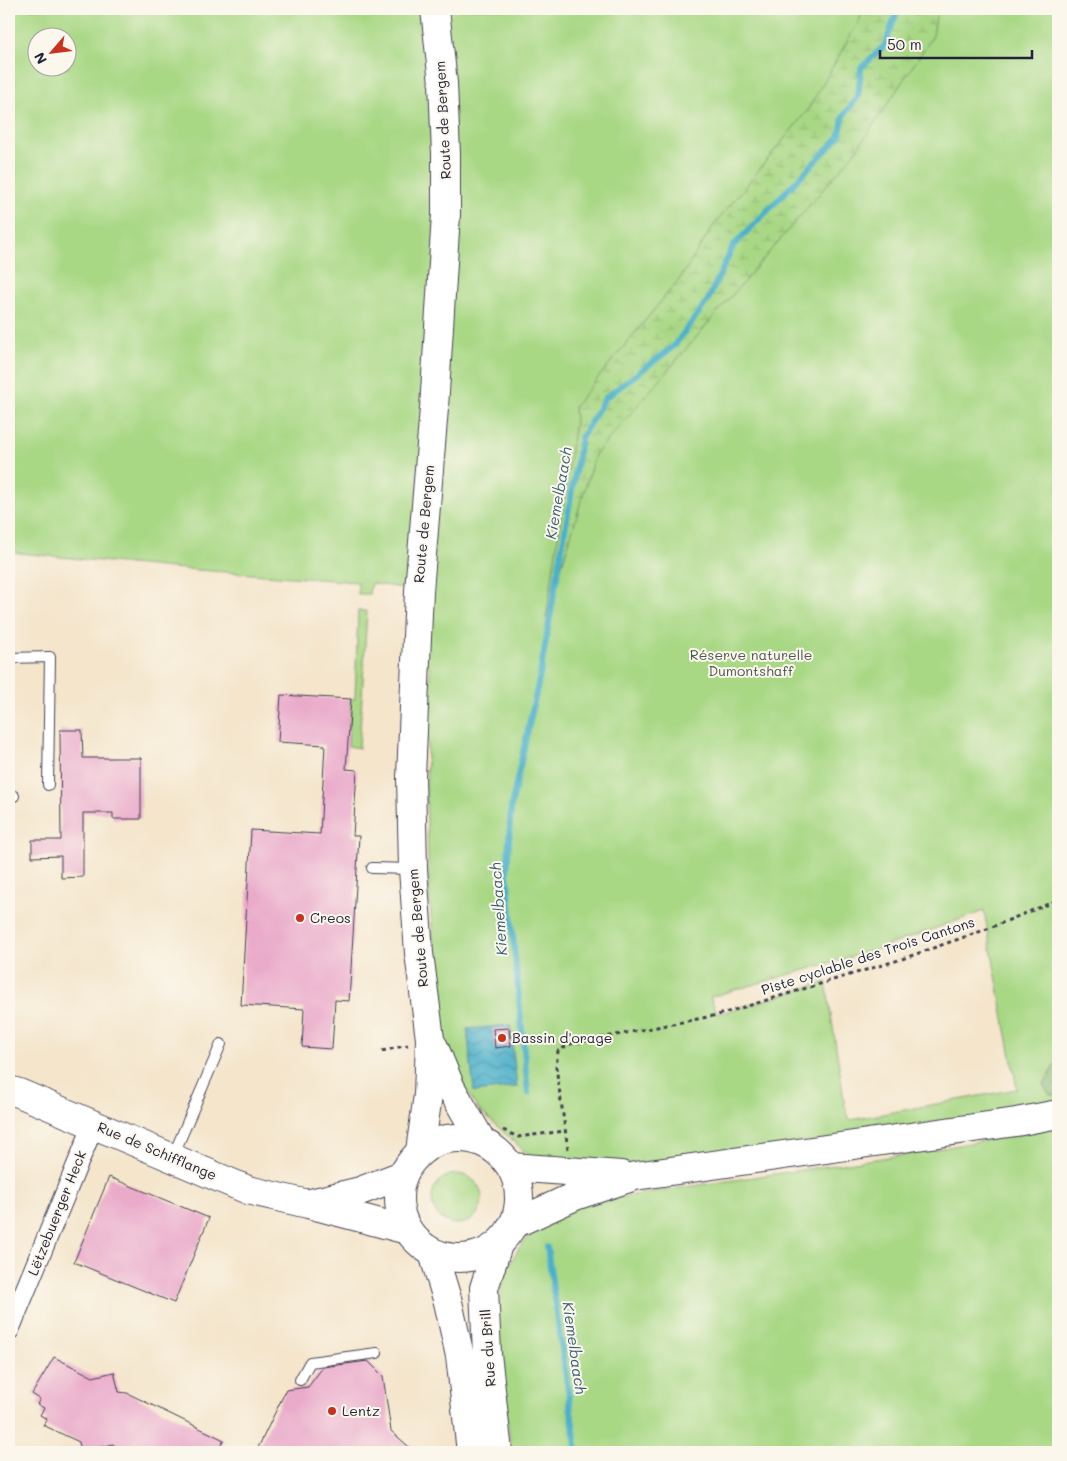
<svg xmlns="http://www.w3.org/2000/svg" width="1067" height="1461" font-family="Mali,sans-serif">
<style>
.green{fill:#a9d885;stroke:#667d60;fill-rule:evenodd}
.forest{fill:url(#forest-crowns);stroke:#546d56}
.wetland{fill:url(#wetland-marsh);stroke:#667d60}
.water{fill:url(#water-waves);stroke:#376983}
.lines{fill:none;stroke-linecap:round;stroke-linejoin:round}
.stream{stroke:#4cb0cb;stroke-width:6}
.building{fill:#eaabcb}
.lane-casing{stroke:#423f51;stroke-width:12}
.street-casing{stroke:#423f51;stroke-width:22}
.secondary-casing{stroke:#423f51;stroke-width:30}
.path{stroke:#423f51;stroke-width:3;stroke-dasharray:4 4;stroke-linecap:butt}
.lane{stroke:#fff;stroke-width:10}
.street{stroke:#fff;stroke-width:20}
.secondary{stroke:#fff;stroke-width:28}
.poi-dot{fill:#c8321e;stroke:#fbf7ec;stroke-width:2}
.labels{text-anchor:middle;stroke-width:4;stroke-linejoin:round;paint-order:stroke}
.street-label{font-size:14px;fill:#22223b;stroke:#fbf7ec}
.park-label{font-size:14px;fill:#4a5951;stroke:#fbf7ec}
.poi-label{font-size:14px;fill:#22223b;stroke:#fbf7ec;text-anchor:start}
.water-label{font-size:15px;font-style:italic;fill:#335b75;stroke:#fbf7ec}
</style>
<defs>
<pattern id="forest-crowns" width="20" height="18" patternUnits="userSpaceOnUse" patternTransform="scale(1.25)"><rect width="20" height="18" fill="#86b872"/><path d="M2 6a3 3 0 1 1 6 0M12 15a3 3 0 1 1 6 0" fill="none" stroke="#6d955f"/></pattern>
<pattern id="wetland-marsh" width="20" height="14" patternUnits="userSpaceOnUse" patternTransform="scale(1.25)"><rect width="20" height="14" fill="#a9d885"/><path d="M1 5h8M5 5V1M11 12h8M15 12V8" fill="none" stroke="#91b974"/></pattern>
<pattern id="water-waves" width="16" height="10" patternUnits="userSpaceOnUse" patternTransform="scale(1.25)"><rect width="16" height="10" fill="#4cb0cb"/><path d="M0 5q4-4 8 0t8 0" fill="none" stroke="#3f8fa6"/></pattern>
</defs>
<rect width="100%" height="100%" fill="#fbf7ec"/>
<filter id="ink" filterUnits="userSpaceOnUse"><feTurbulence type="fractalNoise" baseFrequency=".02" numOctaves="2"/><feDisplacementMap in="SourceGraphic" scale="10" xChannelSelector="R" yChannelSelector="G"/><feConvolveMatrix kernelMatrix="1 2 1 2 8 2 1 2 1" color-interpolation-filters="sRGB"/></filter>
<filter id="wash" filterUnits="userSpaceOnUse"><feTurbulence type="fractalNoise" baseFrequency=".0096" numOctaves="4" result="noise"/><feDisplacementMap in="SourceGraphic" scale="20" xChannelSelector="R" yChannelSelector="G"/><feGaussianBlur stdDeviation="1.12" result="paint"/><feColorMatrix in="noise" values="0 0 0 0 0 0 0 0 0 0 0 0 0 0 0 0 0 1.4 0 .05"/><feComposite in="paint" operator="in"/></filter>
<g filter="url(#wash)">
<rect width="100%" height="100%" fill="#f4e5cb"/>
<g class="green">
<path d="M9 9H1058V1059L1043 1085 1050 1095 1058 1094V1114L635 1176 531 1157 477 1108 464 1087 446 1041 439 1006 429 893 426 789 430 667 415 660 419 591 371 583 369 594H358V582L172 568 9 552ZM38 38H68V68H38ZM984 911 1017 1089 850 1120 845 1106 826 982 718 1014 710 997 875 950Z"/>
<polygon points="358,611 367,611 359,748 348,746 351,699 355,699"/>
<polygon points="1058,1127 1058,1452 511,1452 497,1320 499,1294 507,1269 519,1248 533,1232 550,1217 575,1206 639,1194 909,1154"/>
<circle cx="457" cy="1199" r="25"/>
</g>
<polygon class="forest" points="1058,1059 1058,1094 1050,1095 1043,1085"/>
<polygon class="wetland" points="862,9 937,9 933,36 856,151 595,455 546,619 575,422 574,407 681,277 714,225 807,111 860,19"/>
<polygon class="water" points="510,1025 517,1087 474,1092 467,1029"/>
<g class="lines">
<g class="stream">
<polyline points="528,1093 507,873 511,807 540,675 581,438 605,398 674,346 708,300 733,246 839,137 844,115 858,97 861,68 885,45 898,9"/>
<polyline points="547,1247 577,1452"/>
</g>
</g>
<g id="blocks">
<g class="building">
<polygon points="281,695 351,699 346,769 357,770 353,836 359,836 349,1001 335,1000 332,1049 302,1047 304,1009 241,1005 251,830 320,834 325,745 278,742"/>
<polygon points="60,730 82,730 83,758 141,758 141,819 113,819 113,813 83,813 83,877 61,878 61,856 32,857 32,840 61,840"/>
<polygon points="509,1028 511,1046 495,1048 493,1029"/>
<polygon points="109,1177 209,1218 174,1303 74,1262"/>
<polygon points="54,1357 93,1377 114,1372 119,1392 127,1393 224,1440 217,1452 122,1452 113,1444 81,1452 79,1442 43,1425 47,1419 40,1415 44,1408 37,1404 40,1399 32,1394"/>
<polygon points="368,1361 383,1376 391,1431 415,1452 256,1452 286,1390 308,1387 323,1367"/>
</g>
</g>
</g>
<g filter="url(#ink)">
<use href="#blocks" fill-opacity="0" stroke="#423f51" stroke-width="1"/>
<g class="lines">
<defs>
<g id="lane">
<polyline points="9,658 50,657 48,785"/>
<polyline points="9,796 14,796"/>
<polyline points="372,868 412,869"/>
<polyline points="173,1156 221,1044"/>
<polyline points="300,1380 310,1362 377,1353"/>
</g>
<polyline id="street" points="9,1330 94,1124"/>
<g id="secondary">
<polyline points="434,1047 451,1088 482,1142"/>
<polyline points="9,1090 19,1093 248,1190 308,1204 407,1230"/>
<circle cx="459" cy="1198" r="60"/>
<polyline points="420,1151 428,1095 430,1039 419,953 413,869 411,777 419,591 434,408 446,214 446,154 443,83 435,9"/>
<polyline points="511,1167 621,1175"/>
<polyline points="310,1203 360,1191 402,1175"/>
<polyline points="514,1224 575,1196 635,1176 1016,1122 1058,1114"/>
<polyline points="433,1253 448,1302 460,1356 471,1452"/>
<polyline points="498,1452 487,1354 484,1288 498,1245"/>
</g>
</defs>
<use href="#lane" class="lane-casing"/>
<use href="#street" class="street-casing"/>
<use href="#secondary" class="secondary-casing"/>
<g class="path">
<polyline points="382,1051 408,1045"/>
<polyline points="503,1130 518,1137 566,1131"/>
<polyline points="568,1149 556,1067 558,1051 570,1044 718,1015 902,959 987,929 1058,900"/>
</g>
<use href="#lane" class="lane"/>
<use href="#street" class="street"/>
<use href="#secondary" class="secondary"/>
</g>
</g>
<g class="poi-dot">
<circle cx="300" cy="918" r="5"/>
<circle cx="502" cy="1038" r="5"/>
<circle cx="332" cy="1411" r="5"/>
</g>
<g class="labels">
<g class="street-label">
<text transform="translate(443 120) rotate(-93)" y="5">Route de Bergem</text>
<text transform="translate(424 524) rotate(-85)" y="5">Route de Bergem</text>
<text transform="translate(418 928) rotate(-95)" y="5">Route de Bergem</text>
<text transform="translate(868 956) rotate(-18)" y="5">Piste cyclable des Trois Cantons</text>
<text transform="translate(157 1151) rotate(23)" y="5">Rue de Schifflange</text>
<text transform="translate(57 1213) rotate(-68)" y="5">Lëtzebuerger Heck</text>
<text transform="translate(488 1348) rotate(-94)" y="5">Rue du Brill</text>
</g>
<g class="park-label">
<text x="751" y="660">Réserve naturelle<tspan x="751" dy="16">Dumontshaff</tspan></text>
</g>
<g class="poi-label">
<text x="310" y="923">Creos</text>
<text x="512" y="1043">Bassin d'orage</text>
<text x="342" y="1416">Lentz</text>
</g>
<g class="water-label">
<text transform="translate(559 493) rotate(-80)" y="5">Kiemelbaach</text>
<text transform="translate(499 909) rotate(-94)" y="5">Kiemelbaach</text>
<text transform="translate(574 1348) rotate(82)" y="5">Kiemelbaach</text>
</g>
</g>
<rect width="1067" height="1461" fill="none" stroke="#fbf7ec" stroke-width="30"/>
<g transform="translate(52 52) rotate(242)"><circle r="24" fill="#fbf7ec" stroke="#a4a2a5"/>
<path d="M0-4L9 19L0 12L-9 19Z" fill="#c8321e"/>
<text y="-8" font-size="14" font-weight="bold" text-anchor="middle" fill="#22223b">N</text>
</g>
<path d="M880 50v8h152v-8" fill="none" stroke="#22223b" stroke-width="2.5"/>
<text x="887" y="50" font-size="15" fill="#22223b" stroke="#fbf7ec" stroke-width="4" paint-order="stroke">50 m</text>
</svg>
